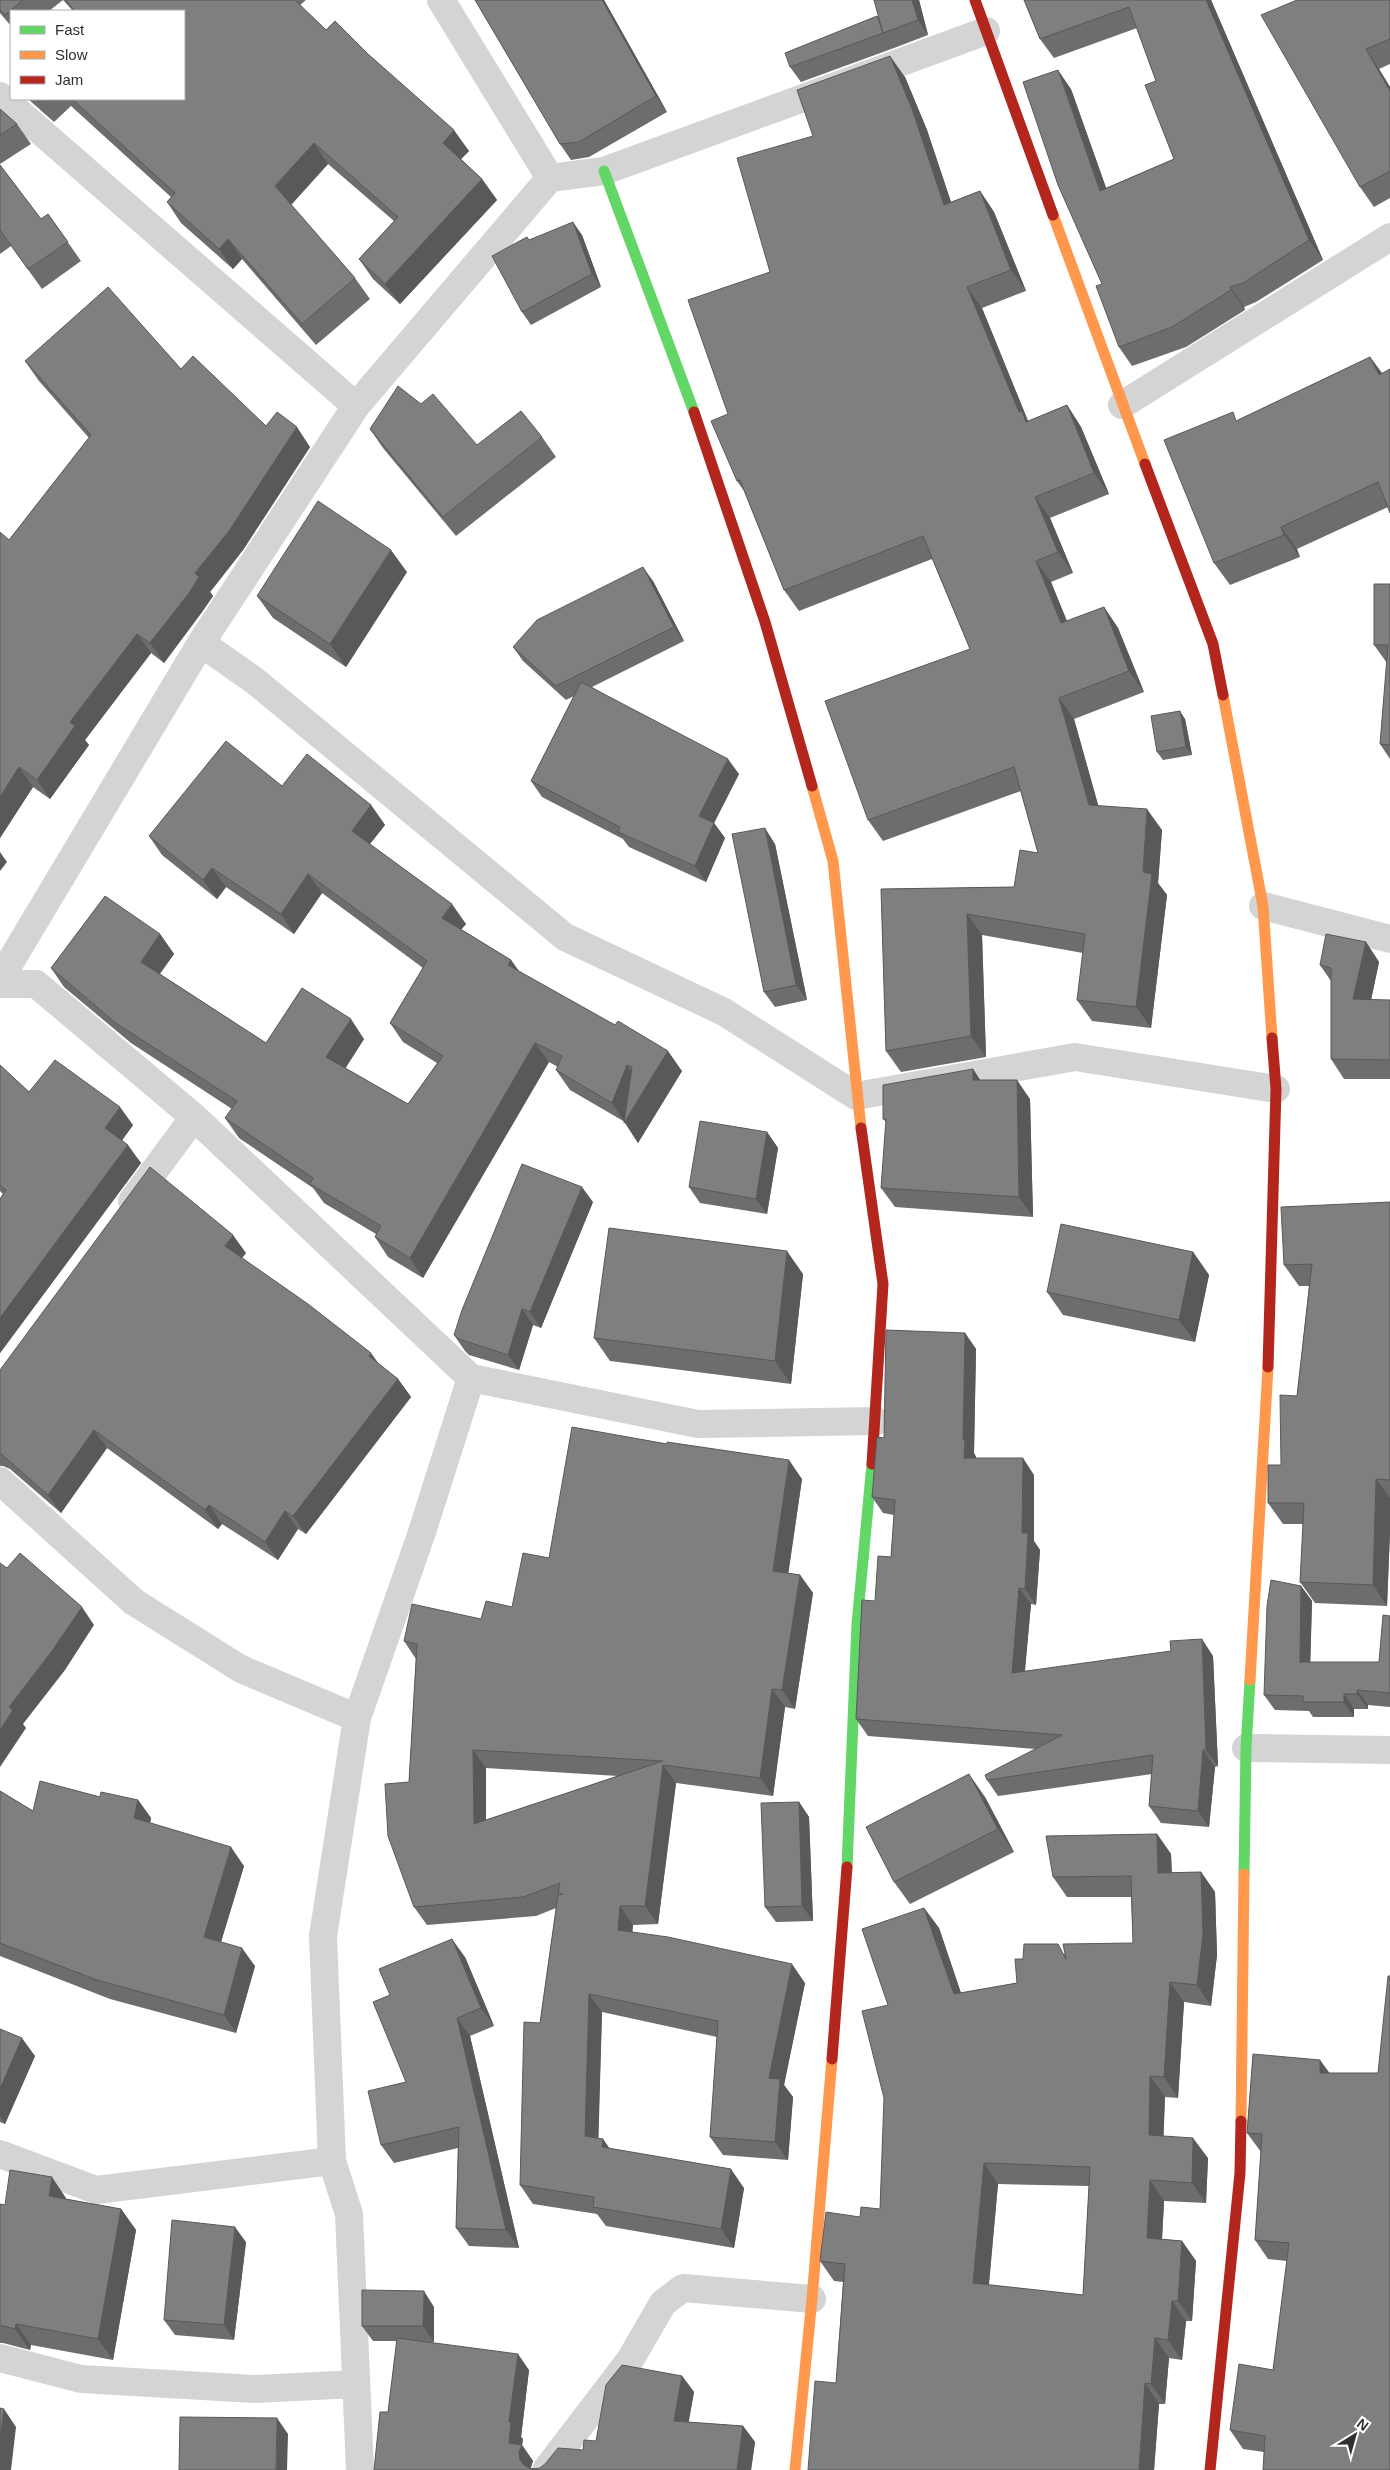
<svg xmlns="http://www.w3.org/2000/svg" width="1390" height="2470" font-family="Helvetica,sans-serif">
<rect width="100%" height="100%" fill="#fff"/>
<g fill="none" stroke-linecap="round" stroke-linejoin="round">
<path stroke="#d4d4d4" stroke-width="28" d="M441 0 550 178
M0 96 356 406
M1122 405 1390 237
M201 643 255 681 565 937 724 1012 856 1096 1075 1057 1276 1089
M1263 906 1390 939
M0 979 201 643 356 406 550 178 604 171 986 31
M0 984H36L194 1117 471 1378 698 1424 876 1421
M132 1201 194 1117
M0 1481 134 1602 241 1669 357 1718
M1246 1748 1390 1750
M0 2154 96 2190 332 2161
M0 2358 81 2379 255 2389 356 2384
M360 2470 349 2214 332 2161 323 1936 357 1718 421 1535 471 1378
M546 2470 630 2360 663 2303 683 2288 812 2299"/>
<path stroke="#63d668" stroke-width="11" d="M604 171 694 412
M847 1867 857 1624 872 1464
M1244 1874 1246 1748 1250 1680"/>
<path stroke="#ff974d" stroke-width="11" d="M1053 215 1145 464
M1223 695 1263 906 1272 1038
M812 786 833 861 861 1128
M1250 1680 1268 1367
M1241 2121 1244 1874
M795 2470 812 2299 832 2059"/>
<path stroke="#b3261e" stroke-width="11" d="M975 0 1053 215
M694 412 765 622 812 786
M1145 464 1213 644 1223 695
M861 1128 883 1284 872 1464
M1268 1367 1276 1089 1272 1038
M832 2059 847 1867
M1210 2470 1240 2173 1241 2121"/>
</g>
<path fill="#6d6d6d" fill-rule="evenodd" d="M0 0H63L49 11H11V26L0 13Z
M63 0H306L300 5 326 30 368 54 469 151 461 159 482 179 497 200 400 304 373 279 359 259 394 221 328 164 291 205 355 278 370 299 316 345 242 259 233 269 181 223 167 202 171 197 71 106 54 122 28 99H184V11H73Z
M475 0H604L667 112 589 157 571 160 560 144Z
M874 0H919L928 35 894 48 893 47 894 48 801 82 790 67 880 21Z
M1024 0H1211L1323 260 1256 302 1244 307 1245 310 1186 347 1132 366 1119 347 1102 284 1071 89 1106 188 1174 159 1156 81 1137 28 1054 58 1040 39Z
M1297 0H1390V64L1379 69 1390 87V198L1374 207 1360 187Z
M905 77 927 130 951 202 980 191 994 212 1026 291 982 308 1028 421 1067 405 1081 427 1109 494 1050 518 1073 573 1051 582 1067 621 1104 607 1118 628 1144 692 1074 719 1098 805 1162 830 1158 883 1167 895 1151 1028 1092 1021 1077 1000 1083 953 982 935 986 1057 901 1072 886 1051 881 889 1014 887 1038 853 1021 791 883 841 868 820 970 649 932 559 799 611 784 590 744 491 737 481 728 414 770 272 813 136Z
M0 109 17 124 31 144 0 164Z
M0 165 41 219 48 214 81 261 42 289 11 246 0 254Z
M582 235 601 287 531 325 522 312 529 240Z
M1370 357 1382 373 1388 507 1297 549 1300 557 1230 585 1214 563 1238 420Z
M25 361 181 369 266 426 310 447 243 550 210 592 213 596 202 612 164 663 151 653 85 740 89 745 50 799 33 787 0 838V532L9 540 89 438 39 381Z
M421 404 477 445 542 437 556 457 456 536 383 448 370 429Z
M407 572 346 667 273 618 257 596Z
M653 581 684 641 592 687 739 774 714 823 725 838 706 882 629 847 623 839 542 797 531 781 574 696 566 700 523 661 513 647Z
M1390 584V759L1380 744 1387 663 1374 645Z
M1185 719 1192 755 1163 760 1157 752Z
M282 786 371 805 385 825 370 844 466 924 461 929 511 960 519 971 682 1071 638 1143 625 1122 570 1090 556 1070 558 1067 549 1062 423 1278 388 1257 375 1237 376 1234 324 1203 313 1188 239 1138 225 1118 232 1109 131 1043 64 987 51 968 160 934 174 954 160 974 266 1043 364 1039 345 1068 408 1104 437 1063 403 1042 390 1023 423 968 322 893 294 934 226 887 217 899 162 855 149 836Z
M775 844 807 1000 775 1007 764 992Z
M1366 942 1379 962 1371 1000H1390V1079H1344L1331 1059V981L1320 965Z
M0 1065 29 1092 133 1125 122 1140 141 1163 0 1353V1199L3 1194 0 1191Z
M973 1069 980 1080 1030 1099 1033 1217 895 1207 881 1188 886 1122 883 1119Z
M767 1132 778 1148 767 1214 700 1203 689 1187Z
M593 1202 541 1328 533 1325 519 1370 469 1355 465 1351 454 1335Z
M1390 1202V1532L1387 1606 1315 1603 1300 1582 1303 1524H1283L1268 1503 1281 1465 1297 1396 1309 1286H1299L1284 1265Z
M1193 1252 1209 1275 1195 1342 1063 1315 1047 1292Z
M246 1253 242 1258 398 1379 411 1397 306 1534 298 1529 278 1560 222 1524 218 1529 107 1448 61 1513 10 1469 3 1466H0V1370Z
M803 1274 791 1384 610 1361 594 1338Z
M965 1333 976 1349 974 1453 976 1457V1458L1034 1475V1541L1040 1550 1036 1605 1031 1604 1025 1671 1213 1656 1218 1766 1215 1767 1209 1827 1161 1823 1149 1806 1152 1774 998 1796 987 1780 1036 1749 868 1736 856 1719 875 1601 891 1557 894 1515 883 1513 872 1497 884 1438Z
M802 1479 788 1573 800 1575 813 1593 795 1709 785 1707 773 1796 676 1783 658 1924 633 1925 632 1932 805 1983 784 2085 793 2097 788 2160 723 2155 710 2137 717 2037 602 2012 598 2138 603 2139 609 2148 744 2188 734 2248 606 2226 597 2214 533 2204 520 2185 540 2023 556 1908 536 1916 427 1925 414 1907 409 1782 416 1659 404 1641 481 1619 512 1607 549 1558ZM486 1768 618 1776 486 1820Z
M1301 1586 1312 1601 1310 1662H1379L1390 1616V1707L1368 1705V1709H1354V1717H1313L1309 1711 1275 1710 1264 1695Z
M0 1791 33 1811 100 1797 138 1800 151 1818 150 1823 244 1866 221 1942 255 1966 236 2033 110 1999 0 1956Z
M985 1797 1014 1852 910 1904 894 1882Z
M799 1802 809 1817 813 1921 776 1922 765 1907Z
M1157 1834 1171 1854 1172 1873 1201 1872 1215 1892 1217 1955 1211 2006 1184 2002 1178 2098 1165 2097 1163 2136 1208 2158 1206 2203 1164 2201 1162 2239 1182 2241 1196 2261 1192 2321H1186L1182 2360 1169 2358 1165 2404H1159L1154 2470H808L836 2383 843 2282 834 2281 820 2261 860 2217 880 2209 888 2005 924 1908 939 1928 961 1993 1017 1983 1023 1959 1065 1954 1133 1943 1131 1897H1067L1053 1877ZM998 2184 1089 2186 1083 2295 989 2285Z
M465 1957 494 2026 470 2036 519 2248 469 2246 456 2228 458 2148 394 2163 381 2145 406 2082 390 1995Z
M0 2029 35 2056 5 2124 0 2122Z
M1253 2054 1390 2470 1243 2449 1230 2430 1273 2370 1287 2261 1268 2259 1255 2240 1261 2152 1247 2133Z
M66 2198V2199L121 2209 136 2230 113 2360 31 2345 30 2350 3 2343H0V2204L5 2205Z
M246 2242 234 2340 175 2335 164 2320Z
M434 2307V2342H430L529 2370 521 2437 523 2439 522 2445 533 2461 531 2468H540L583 2450 596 2441 682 2376 694 2392 688 2422 743 2426 755 2442 751 2470H374L388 2412 397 2341H373L362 2326Z"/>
<path fill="#595959" d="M602 0H604L667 112 656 96Z
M912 0H919L928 35 918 20Z
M1206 0H1211L1323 260 1309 240Z
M877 16 887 31 883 33 894 48 883 33Z
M1366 49 1379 69 1390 87V91Z
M890 56 905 77 927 130 959 226 944 205Z
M1058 70 1071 89 1114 210 1100 191Z
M454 130 469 151 457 163 443 143Z
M314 143 328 164 290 206 275 186Z
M482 179 497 200 400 304 385 284Z
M980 191 994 212 1026 291 1011 270Z
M573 222 582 235 601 287 592 274Z
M228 239 242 259 233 269 219 249Z
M967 287 982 308 1028 421 1041 443 1019 412Z
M1230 287 1244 307 1245 310 1231 290Z
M1370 357 1386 379 1379 375Z
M1067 405 1081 427 1109 494 1094 473Z
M297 427 310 447 243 550 210 592 213 596 202 612 164 663 150 643 195 573Z
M1035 497 1050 518 1073 573 1058 552Z
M1281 527 1297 549 1300 557 1284 535Z
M391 550 407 572 346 667 330 644Z
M1036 561 1051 582 1076 644 1061 623Z
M643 567 653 581 684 641 674 627Z
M1104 607 1118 628 1144 692 1129 671Z
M137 634 151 653 85 740 89 745 50 799 37 780 70 722Z
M1059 698 1074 719 1104 826 1089 805Z
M1180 711 1185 719 1192 755 1186 747Z
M728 759 739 774 714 823 725 838 706 882 695 866 699 816Z
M19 767 33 787 0 838V797Z
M371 805 385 825 365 850 352 831Z
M1147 809 1162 830 1158 883 1167 895 1151 1028 1136 1007Z
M765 828 775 844 807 1000 796 985Z
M0 852 7 862 0 871Z
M212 868 226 887 217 899 203 880Z
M308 874 322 893 294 934 281 914Z
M452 904 466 924 455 937 442 918Z
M967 914 982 935 986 1057 971 1036Z
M160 934 174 954 154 981 141 962Z
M1366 942 1379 962 1367 1019 1353 999Z
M511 960 524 979 508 965Z
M351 1019 364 1039 340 1077 326 1057Z
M535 1043 549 1062 423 1278 410 1258Z
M668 1051 682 1071 638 1143 612 1103 627 1065 641 1085Z
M973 1069 986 1089 973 1080Z
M1017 1080 1030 1099 1033 1217 1019 1197Z
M120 1107 133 1125 118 1146 105 1128Z
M767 1132 778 1148 767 1214 756 1199Z
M128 1145 141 1163 0 1353V1318Z
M582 1187 593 1202 541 1328 530 1312Z
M233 1235 246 1253 237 1264 225 1246Z
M787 1251 803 1274 791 1384 775 1361Z
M1193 1252 1209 1275 1195 1342 1179 1320Z
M522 1309 533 1325 519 1370 508 1355Z
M965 1333 976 1349 974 1453 976 1457V1474L964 1458 963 1440Z
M371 1353 384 1371 369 1356Z
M398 1379 411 1397 306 1534 293 1516Z
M94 1430 107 1448 61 1513 48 1495Z
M1023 1458 1034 1475V1541L1040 1550 1036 1605 1025 1589 1022 1533Z
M789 1460 802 1479 786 1590 773 1571Z
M1376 1479 1390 1498V1532L1387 1606 1373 1585Z
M209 1505 222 1524 218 1529 205 1510Z
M285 1511 298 1529 278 1560 265 1542Z
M800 1575 813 1593 795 1709 782 1690Z
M1301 1586 1312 1601 1310 1677 1300 1662Z
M1019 1588 1031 1604 1023 1689 1012 1673Z
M82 1607 94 1625 65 1670 23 1724 26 1728 0 1767V1730L9 1707Z
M1202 1639 1213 1656 1218 1766 1206 1750Z
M772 1689 785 1707 773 1796 760 1778Z
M1357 1690 1368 1705V1709L1357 1694Z
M1344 1694 1354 1709V1717L1344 1702Z
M473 1750 486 1768V1842L474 1824Z
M1203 1750 1215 1767 1209 1827 1198 1811Z
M663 1765 676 1783 658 1924 645 1906Z
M969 1774 985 1797 1014 1852 998 1829Z
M138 1800 151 1818 147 1836 134 1818Z
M799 1802 809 1817 813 1921 802 1906Z
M1157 1834 1171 1854 1172 1893 1158 1873Z
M231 1847 244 1866 217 1955 204 1937Z
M1201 1872 1215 1892 1217 1955 1211 2006 1197 1985Z
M620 1906 633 1925 631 1948 618 1930Z
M924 1908 939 1928 968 2014 954 1994Z
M452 1939 465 1957 494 2026 481 2008Z
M242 1948 255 1966 236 2033 224 2015Z
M792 1964 805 1983 784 2085 793 2097 788 2160 775 2142 769 2078Z
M1170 1982 1184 2002 1178 2098 1164 2077Z
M589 1994 602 2012 598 2155 585 2136Z
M457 2018 470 2036 519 2248 506 2230Z
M22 2038 35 2056 5 2124 0 2116V2089Z
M1320 2060 1334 2079 1320 2073Z
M1150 2076 1165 2097 1163 2155 1149 2135Z
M1193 2138 1208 2158 1206 2203 1192 2183Z
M603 2139 616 2158 602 2147Z
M984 2163 998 2184 987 2303 973 2283Z
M731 2169 744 2188 734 2248 721 2229Z
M52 2177 66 2198 64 2217 49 2196Z
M1150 2180 1164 2201 1161 2258 1147 2238Z
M121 2209 136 2230 113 2360 98 2339Z
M235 2227 246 2242 234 2340 224 2325Z
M1182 2241 1196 2261 1192 2321 1178 2301Z
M424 2291 434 2307V2342L423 2326Z
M1172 2301 1186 2321 1182 2360 1168 2340Z
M16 2324 31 2345 30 2350 15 2329Z
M1155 2338 1169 2358 1165 2404 1151 2384Z
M518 2354 529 2370 521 2437 523 2439 522 2445 533 2461 530 2468 527 2470 509 2443V2422Z
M682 2376 694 2392 686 2438 674 2421Z
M1145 2383 1159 2404 1154 2470H1139Z
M4 2409 16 2427 11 2470H0V2438Z
M277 2418 288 2434 287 2470H276Z
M743 2426 755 2442 751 2470H737Z"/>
<path fill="#7f7f7f" stroke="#595959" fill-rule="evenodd" d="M0 0H23L5 15 0 10Z
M66 0H295L326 30 335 21 368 54 454 130 443 143 482 179 385 284 359 259 398 217 314 143 275 186 355 278 302 324 228 239 219 249 167 202 175 193 72 99H184V11H75Z
M475 0H602L656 96 579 142 560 144Z
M874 0H912L918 20 883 33Z
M1024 0H1206L1309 240 1243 283 1230 287 1231 290 1172 327 1119 347 1096 286 1102 284 1058 185 1023 82 1058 70 1100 191 1174 159 1145 85 1156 81 1129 7 1040 39Z
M1297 0H1390V39L1366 49 1390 91V171L1360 187 1261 15Z
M877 16 883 33 790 67 785 53Z
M890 56 912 109 944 205 980 191 1011 270 967 287 1019 412 1022 411 1026 422 1067 405 1094 473 1035 497 1058 552 1036 561 1061 623 1104 607 1129 671 1059 698 1089 805 1147 809 1143 872 1152 874 1136 1007 1077 1000 1085 934 967 914 971 1036 886 1051 881 889 1014 887 1020 850 1038 853 1014 767 868 820 825 701 970 649 923 536 784 590 740 480 737 481 711 421 728 414 688 300 770 272 737 158 813 136 797 90Z
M36 99H43L40 102Z
M0 109 17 124 0 135Z
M0 165 41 219 48 214 68 242 28 269 0 230Z
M573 222 592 274 522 312 492 256 527 237 529 240Z
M108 287 181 369 193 356 266 426 277 412 297 427 229 531 195 573 199 577 189 593 150 643 137 634 70 722 75 726 37 780 19 767 0 797V532L9 540 91 435 25 361Z
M1370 357 1379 375 1390 369V513L1378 482 1281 527 1284 535 1214 563 1164 440 1233 412 1236 421Z
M398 386 421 404 433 394 477 445 521 411 542 437 443 517 370 429Z
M318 501 391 550 330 644 257 596Z
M643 567 674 627 556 686 513 647 537 620Z
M1374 584H1390V745L1380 744 1388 645H1374Z
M581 682 728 759 699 816 714 823 695 866 618 832 620 827 531 781Z
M1180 711 1186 747 1157 752 1151 716Z
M226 741 282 786 307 754 371 805 352 831 452 904 442 918 511 960 508 965 615 1025 618 1021 668 1051 624 1123 632 1067 627 1065 612 1103 556 1070 562 1056 535 1043 410 1258 375 1237 381 1226 310 1184 313 1178 225 1118 237 1101 117 1024 51 968 105 896 160 934 141 962 266 1043 302 988 351 1019 326 1057 408 1104 443 1056 390 1023 427 961 308 874 281 914 212 868 203 880 149 836Z
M765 828 796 985 764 992 732 834Z
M1326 934 1366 942 1353 999 1390 1000V1060L1331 1059V968L1320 965Z
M55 1060 120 1107 105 1128 128 1145 0 1318V1199L6 1190 0 1185V1065L29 1092Z
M973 1069V1080H1017L1019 1197 881 1188 886 1119H883V1085Z
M700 1121 767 1132 756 1199 689 1187Z
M522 1164 582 1187 530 1312 522 1309 508 1355 459 1339 454 1335 462 1310Z
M150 1167 233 1235 225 1246 308 1304 371 1353 369 1356 398 1379 293 1516 285 1511 265 1542 209 1505 205 1510 94 1430 48 1495 0 1453V1370Z
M1390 1202V1480L1376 1479 1373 1585 1300 1582 1304 1503H1268V1465H1281L1280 1395 1297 1396 1312 1264 1284 1265 1281 1207Z
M1061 1224 1193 1252 1179 1320 1047 1292Z
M609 1228 787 1251 775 1361 594 1338Z
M886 1330 965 1333 963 1440H965L964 1458H1023L1022 1533H1028L1025 1589 1019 1588 1012 1673 1171 1651 1170 1641 1202 1639 1206 1750H1203L1198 1811 1149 1806 1153 1755 987 1780 985 1775 1062 1735 856 1719 862 1600 875 1601 878 1556 891 1557 895 1500 872 1497 877 1437 884 1438Z
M572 1427 667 1444V1442L789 1460 773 1571 800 1575 782 1690 772 1689 760 1778 663 1765 645 1906H620L618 1930 668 1937 792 1964 769 2078 780 2079 775 2142 710 2137 718 2021 589 1994 585 2136 603 2139 602 2147 731 2169 721 2229 593 2207 594 2197 520 2185 524 2022 540 2023 558 1895 563 1894H558L560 1883 523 1897 414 1907 388 1836 385 1784 409 1782 417 1644 404 1641 412 1604 481 1619 486 1601 512 1607 523 1553 549 1558ZM473 1750 663 1761 474 1824Z
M20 1553 82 1607 52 1651 9 1707 13 1710 0 1730V1563L7 1568Z
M1271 1580 1301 1586 1300 1662H1379L1383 1615 1390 1616V1693L1357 1690V1694H1344V1702H1303V1696L1264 1695 1267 1606Z
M969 1774 998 1829 894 1882 866 1827Z
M40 1781 100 1797 101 1792 138 1800 134 1818 231 1847 204 1937 242 1948 224 2015 97 1980 0 1943V1791L33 1811Z
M799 1802 802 1906 765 1907 761 1803Z
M1157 1834 1158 1873 1201 1872 1203 1934 1197 1985 1170 1982 1164 2077 1150 2076 1149 2135 1193 2138 1192 2183 1150 2180 1147 2238 1182 2241 1178 2301H1172L1168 2340 1155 2338 1151 2384 1145 2383 1139 2470H808L815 2381 836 2383 845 2264 820 2261 826 2212 860 2217 861 2207 880 2209 884 2098 862 2011 888 2005 862 1929 924 1908 954 1994 1017 1983 1015 1959H1023L1024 1944H1058L1066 1959 1063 1944 1133 1943 1131 1876 1053 1877 1046 1836ZM984 2163 1090 2167 1083 2295 973 2283Z
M452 1939 481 2008 457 2018 506 2230 456 2228 459 2127 381 2145 368 2091 406 2082 373 2002 390 1995 379 1969Z
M1388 1976H1390V2470H1263L1265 2436 1230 2430 1239 2364 1273 2370 1289 2243 1255 2240 1262 2134 1247 2133 1253 2054 1320 2060V2073H1378Z
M0 2029 22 2038 0 2089Z
M10 2170 52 2177 49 2196 121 2209 98 2339 16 2324 15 2329 0 2325V2204L5 2205Z
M172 2220 235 2227 224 2325 164 2320Z
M362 2290 424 2291 423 2326H362Z
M397 2338 518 2354 509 2422H511L509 2443 522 2445 519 2452 520 2460 525 2466 532 2469 540 2468 546 2463 558 2448 583 2450 584 2440 596 2441 606 2385 622 2365 682 2376 674 2421 743 2426 737 2470H374L380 2412H388Z
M0 2408 4 2409 0 2438Z
M180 2417 277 2418 276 2470H179Z"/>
<rect x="10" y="10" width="175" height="90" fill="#ffffff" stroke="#acacac"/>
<rect x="20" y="26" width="25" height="8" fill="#63d668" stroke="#acacac"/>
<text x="55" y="35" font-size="15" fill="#303030">Fast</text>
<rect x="20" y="51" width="25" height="8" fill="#ff974d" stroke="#acacac"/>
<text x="55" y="60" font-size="15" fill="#303030">Slow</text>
<rect x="20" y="76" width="25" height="8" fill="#b3261e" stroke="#acacac"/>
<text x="55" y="85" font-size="15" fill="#303030">Jam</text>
<g transform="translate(1355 2435) rotate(37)" stroke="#ffffff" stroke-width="4" paint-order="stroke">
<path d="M0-4L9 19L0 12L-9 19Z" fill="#303030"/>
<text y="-8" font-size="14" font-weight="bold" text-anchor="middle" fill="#303030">N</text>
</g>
</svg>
